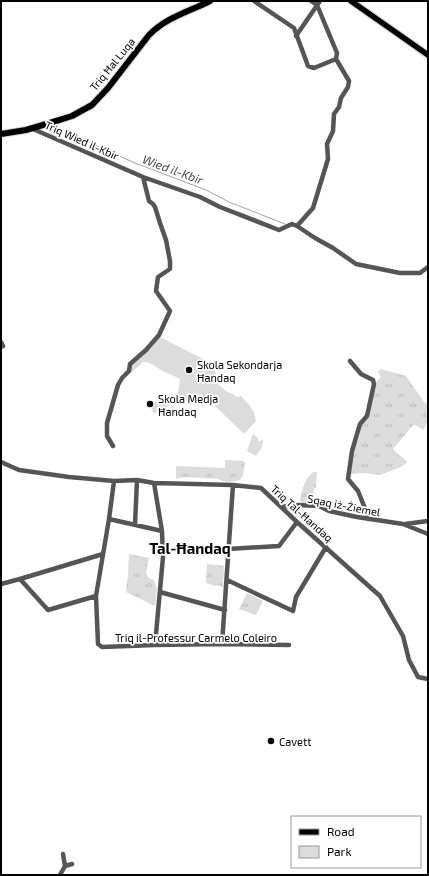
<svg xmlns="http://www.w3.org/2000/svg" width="429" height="876" font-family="'Exo 2',sans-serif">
<defs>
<pattern id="grass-tufts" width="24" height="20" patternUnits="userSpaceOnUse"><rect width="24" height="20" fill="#dcdcdc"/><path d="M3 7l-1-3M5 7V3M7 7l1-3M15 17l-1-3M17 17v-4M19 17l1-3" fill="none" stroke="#bbb"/></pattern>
</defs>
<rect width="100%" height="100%" fill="#fff"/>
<path fill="url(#grass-tufts)" d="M381 369 406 376 424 402 428 405C428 416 429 422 423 430L414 424 393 449 400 456 408 462 401 467 380 475 364 473 350 474 354 447 359 438 362 425 368 417 376 382 381 377 378 372Z
M225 460 243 461 245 463 243 475 240 480C233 482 225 483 218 479L184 477 176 479V466L225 468Z
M314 472H317L316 488H314L313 503H302L300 500C302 491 305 476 314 472Z
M129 554 149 558 146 574 149 578 154 580 157 588 155 606 126 592 128 574Z
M207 564 224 566 223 587 217 585 216 586 206 583Z
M247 593 263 601 256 615 239 609Z"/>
<path fill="#dcdcdc" d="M160 337 203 359 214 367 218 384 227 392 231 393 237 397 241 396 251 407V408L254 412 256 421 244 434 212 403 205 399 192 397 186 400 182 404H180L177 399 180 379C175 376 169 374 163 371 156 367 151 362 143 362L131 373V364L139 357Z
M165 397 169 406 154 413 149 405Z
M253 434 258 438V441L263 440 262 447 256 456 247 451Z"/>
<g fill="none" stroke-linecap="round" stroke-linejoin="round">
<path stroke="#a3a3a3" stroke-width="1" d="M55 127 135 163 206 190 229 202 285 224"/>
<g stroke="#dbdbdb" stroke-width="8">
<path id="major" d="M351 1 428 55"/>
</g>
<g stroke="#dbdbdb" stroke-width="8">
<path id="highway" d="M1 134 26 130 53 122 72 116 92 105 108 88 149 35C167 17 188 12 210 1"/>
</g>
<path stroke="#555" stroke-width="4.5" d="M254 1 294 28 308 66 314 68 336 59
M296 36 320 1
M33 129 143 177 200 197 220 207 279 230 292 224 297 226 315 238 333 248 356 264 400 273H420L428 267
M297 226 313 208 328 159 327 144 333 131 334 114 339 107 341 98 348 87 349 81 336 59 337 53 317 5 311 1
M1 342 3 346 1 347
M350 361 361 374 373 380 374 384 367 416 360 424 352 451 348 479 358 491 366 511 368 519
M113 446 107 436V423L118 385 122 378 129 371 130 364 146 350 159 335 170 311 156 291 158 277 170 269V261L166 240 160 223 155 207 153 204 149 201 143 177
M1 462 19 470 69 477 114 481 137 480 154 483 233 485 261 488 297 522 380 596 403 636 409 660 418 677 428 679
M114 481 109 519 96 596 98 644 102 647 155 645 222 644 289 645
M154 483 162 531 163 557 155 645
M281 507 297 505 319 506 329 511 357 517 403 524 428 534
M109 519 162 531
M405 524 428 521
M135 525 137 480
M228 549 279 546 297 522
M20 579 48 610 96 596
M227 580 293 611 296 597 326 547
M1 584 20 579 103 554
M160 592 225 610
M222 644 233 485
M63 854 65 866
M60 875 65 866 72 864"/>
<use href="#major" stroke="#000" stroke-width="5.5"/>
<use href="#highway" stroke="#000" stroke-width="6"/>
</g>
<g fill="#000" stroke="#fff" stroke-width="1.5">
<circle cx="189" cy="370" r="4"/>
<circle cx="150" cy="404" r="4"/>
<circle cx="271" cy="741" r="4"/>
</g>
<g text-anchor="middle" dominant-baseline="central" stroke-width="3.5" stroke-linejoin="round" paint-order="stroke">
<g font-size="11" fill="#000" stroke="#fff">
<text transform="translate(112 64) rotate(-51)">Triq Ħal Luqa</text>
<text transform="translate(82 140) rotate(24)">Triq Wied il-Kbir</text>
<text transform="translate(344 505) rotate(11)">Sqaq iż-Żiemel</text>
<text transform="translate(302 513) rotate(42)">Triq Tal-Ħandaq</text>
<text x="196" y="637">Triq il-Professur Carmelo Coleiro</text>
</g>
<g font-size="11" fill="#000" stroke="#fff" text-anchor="start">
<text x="197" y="364">Skola Sekondarja<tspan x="197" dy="13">Ħandaq</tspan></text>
<text x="158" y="398">Skola Medja<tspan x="158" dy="13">Ħandaq</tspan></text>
<text x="279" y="741">Cavett</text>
</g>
<g font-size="12" font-style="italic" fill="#444" stroke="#fff">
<text transform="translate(173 169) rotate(20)">Wied il-Kbir</text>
</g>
<g font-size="15" font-weight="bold" fill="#000" stroke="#fff">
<text x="190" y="548">Tal-Ħandaq</text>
</g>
</g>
<rect width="429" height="876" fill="none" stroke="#000000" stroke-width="4"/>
<rect x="291" y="816" width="130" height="52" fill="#ffffff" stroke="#999999"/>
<rect x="299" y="829" width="20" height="6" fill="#000000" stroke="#999999"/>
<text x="327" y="836" font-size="12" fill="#000000">Road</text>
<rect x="299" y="846" width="20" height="12" fill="#dcdcdc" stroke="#999999"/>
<text x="327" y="856" font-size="12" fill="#000000">Park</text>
</svg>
